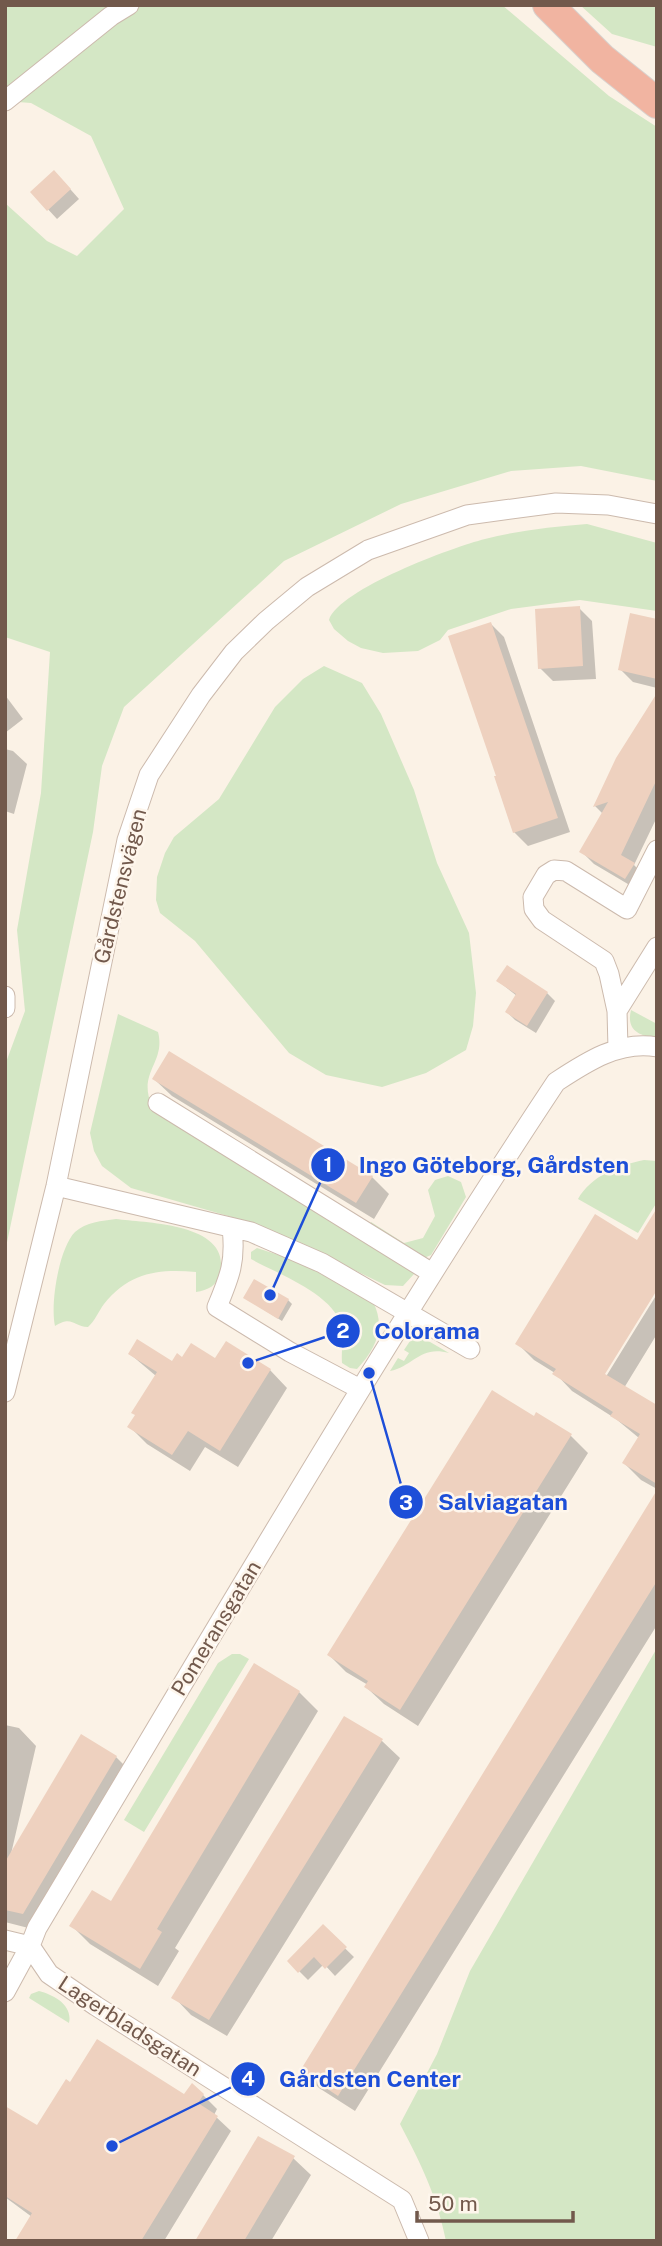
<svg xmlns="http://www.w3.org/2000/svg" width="662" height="2246" font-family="'Public Sans',sans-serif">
<rect width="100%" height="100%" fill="#fbf2e6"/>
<path fill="#d4e7c5" d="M5 5H502L609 96 657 127V481L581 466 511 471 401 504 284 561 124 707 102 766 93 832 5 1252V1065L25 1011 17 930 41 793 50 652 5 637V203L47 241 77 256 124 209 91 136 31 103 5 101Z
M580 5H657V47L612 34Z
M587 524 657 543V611L580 600 511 609 448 630 440 640 418 651 383 653 361 648 348 641 334 629 329 620C339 589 453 547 485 539 519 530 553 527 587 524Z
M324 666 362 683 381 714 414 790 437 863 469 933 476 993 473 1026 466 1050 426 1073 382 1087 326 1075 289 1053 195 941 160 913 156 900 157 877 165 853 174 837 219 799 275 707 303 679Z
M631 1010 657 1024V1038C639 1036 626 1030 631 1010Z
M118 1014 158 1032C166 1063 137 1072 152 1106L413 1270 414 1274 403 1286 385 1285 307 1247 235 1218 131 1188 102 1166 94 1151 90 1133Z
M644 1160 657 1161V1202L638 1233 578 1199C591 1176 619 1165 644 1160Z
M448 1176 461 1182 466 1197 431 1255 424 1258 368 1227 371 1222 404 1243 423 1238 435 1216 428 1190 435 1180Z
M116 1219C146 1223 232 1223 220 1273 217 1286 208 1290 196 1292V1272C158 1269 130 1272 104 1304 98 1312 95 1321 88 1327 73 1327 73 1315 55 1326 50 1304 59 1248 75 1232 86 1222 102 1221 116 1219Z
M257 1248 297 1261 373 1302C386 1327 376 1349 357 1369L350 1368 342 1363C341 1351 344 1337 341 1325 333 1294 278 1274 251 1259V1252Z
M418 1335 449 1353C420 1345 414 1366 390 1371L398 1358 404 1361 409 1353 404 1350 412 1338Z
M657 1648V2241H446C437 2196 421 2164 400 2124L437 2054 470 1971Z
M232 1654H240L249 1659 144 1832 124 1820 218 1663Z
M39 1991C54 1995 73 2005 69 2023L29 1998 31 1994Z"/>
<path fill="#0003" d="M63 181 79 199 57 219 32 192Z
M579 608 592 621 596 679 553 681 540 668Z
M657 621V688L633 682 620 669Z
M491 624 504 637 570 832 528 846 514 832Z
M5 695 23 719 5 733Z
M657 698V817L634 865 646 877 638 890 594 864 581 851 603 814 595 806 617 759Z
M5 749 13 751 27 764 14 814 5 811Z
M498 981 547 993 555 1001 536 1033 515 1020 507 1012 517 996Z
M154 1079 372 1177 389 1194 374 1219 172 1096Z
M657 1294V1334L624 1388 657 1408V1489L641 1480 624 1463 639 1438 616 1419 572 1391 555 1373 534 1360 517 1343 602 1383Z
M245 1298 288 1300 292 1304 282 1321Z
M227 1343 270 1370 287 1388 238 1467 205 1447 190 1471 147 1444 130 1427 156 1376 130 1354 173 1363 183 1359 216 1361Z
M537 1414 571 1436 588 1453 418 1726 384 1704 366 1687 368 1685 346 1672 329 1655Z
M657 1493V1625L355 2111 319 2088 302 2071Z
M255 1666 299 1692 318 1711 175 1948 179 1951 158 1986 90 1944 72 1926 111 1904Z
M345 1718 382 1741 400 1758 227 2036 191 2015 174 1997Z
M5 1725 19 1728 36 1746 11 1854 82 1737 116 1757 133 1774 40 1931 5 1922Z
M323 1927 354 1957 335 1976 324 1964 308 1980 289 1961Z
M71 2084 184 2097 203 2095 217 2109 214 2115 231 2131 164 2241H18L32 2217 5 2197V2108L38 2128Z
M293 2158 311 2175 271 2241H197Z"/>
<path fill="#eed1bf" d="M54 170 71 189 47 211 30 192Z
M580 606 583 666 538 669 535 609Z
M630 613 657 619V679L618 670Z
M491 622 558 818 513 833 494 776H496L448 636Z
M657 693V779L621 855 635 863 625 879 579 852 608 802 593 807 616 758Z
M507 965 548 992 527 1026 505 1012 516 994 496 981Z
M169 1051 373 1176 356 1203 152 1079Z
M657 1208V1290L605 1374 657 1405V1484L622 1463 640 1434 610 1416 613 1412 552 1374 556 1369 515 1344 595 1214 637 1240Z
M254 1279 289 1299 278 1319 243 1298Z
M137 1339 172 1361 177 1353 182 1357 191 1343 215 1358 226 1341 271 1369 220 1451 188 1431 172 1455 127 1427 135 1415 131 1413 157 1372 128 1354Z
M492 1390 534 1416 536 1412 572 1434 400 1710 364 1687 368 1681 327 1655Z
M657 1490V1581L338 2096 300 2071Z
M254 1663 300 1691 157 1929 162 1932 140 1969 69 1926 92 1890 111 1901Z
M344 1716 383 1739 209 2020 171 1998Z
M81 1734 117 1756 23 1914 5 1910V1862Z
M323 1924 347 1947 325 1969 314 1957 298 1973 287 1961Z
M97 2039 184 2094 192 2083 204 2094 198 2103 218 2116 141 2241H15L32 2213 5 2196V2106L37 2125 66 2079 70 2082Z
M258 2136 295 2156 244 2241H195Z"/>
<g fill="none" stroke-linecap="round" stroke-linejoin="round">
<g stroke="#ccbaad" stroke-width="21">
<path id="minor" d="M5 101 111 16 129 5
M5 996V1008
M617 1011 609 974 604 961 542 920 534 909 533 897 546 875 554 870 566 871 627 909 657 850
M618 1048 617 1011 657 947
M158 1103 432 1273
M56 1186 251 1232 322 1263 470 1349
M232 1228C236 1261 230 1276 217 1307L290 1352 360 1389
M5 1392 56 1186 127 840 149 775 201 695 234 652 266 621 307 587 368 550 467 515 556 503 608 505 657 514
M5 1940 30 1946 49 1974 96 2006 402 2200 419 2241
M5 1992 30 1946 37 1928C207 1645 373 1358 556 1082 585 1063 619 1040 657 1047"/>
</g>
<g stroke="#d8d1cd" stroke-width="32">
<path id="highway" d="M548 5 602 59 657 103"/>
</g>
<use href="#minor" stroke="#fff" stroke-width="19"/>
<use href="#highway" stroke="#f1b4a1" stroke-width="30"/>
</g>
<g text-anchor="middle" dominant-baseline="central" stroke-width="5" stroke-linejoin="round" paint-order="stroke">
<g font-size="21" fill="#72594c" stroke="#fef6ec">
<text transform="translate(120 886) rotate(-76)">Gårdstensvägen</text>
<text transform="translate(216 1628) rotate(-59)">Pomeransgatan</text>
<text transform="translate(130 2026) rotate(33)">Lagerbladsgatan</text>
</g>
</g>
<path fill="none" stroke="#1d4ed8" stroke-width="2.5" d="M270 1295L328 1165M248 1363L343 1331M369 1373L406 1502M112 2146L248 2079"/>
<g fill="#1d4ed8" stroke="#fef6ec" stroke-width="2.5">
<circle cx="270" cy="1295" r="7"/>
<circle cx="248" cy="1363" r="7"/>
<circle cx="369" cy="1373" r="7"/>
<circle cx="112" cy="2146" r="7"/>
<circle cx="328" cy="1165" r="18"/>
<circle cx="343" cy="1331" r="18"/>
<circle cx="406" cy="1502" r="18"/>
<circle cx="248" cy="2079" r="18"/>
</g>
<g font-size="21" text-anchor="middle" font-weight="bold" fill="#fff">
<text x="328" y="1172">1</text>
<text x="343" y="1338">2</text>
<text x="406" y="1510">3</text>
<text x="248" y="2086">4</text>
</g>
<g font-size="23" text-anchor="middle" font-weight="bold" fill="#1d4ed8" stroke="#fef6ec" stroke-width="5" stroke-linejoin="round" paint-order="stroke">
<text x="494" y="1173">Ingo Göteborg, Gårdsten</text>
<text x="427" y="1339">Colorama</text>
<text x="503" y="1510">Salviagatan</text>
<text x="370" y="2087">Gårdsten Center</text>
</g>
<rect width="662" height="2246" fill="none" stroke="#72594c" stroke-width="14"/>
<path d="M417 2211v10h156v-10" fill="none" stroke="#72594c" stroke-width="3.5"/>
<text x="428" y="2211" font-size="21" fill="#72594c" stroke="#fef6ec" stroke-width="5" paint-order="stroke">50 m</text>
</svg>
